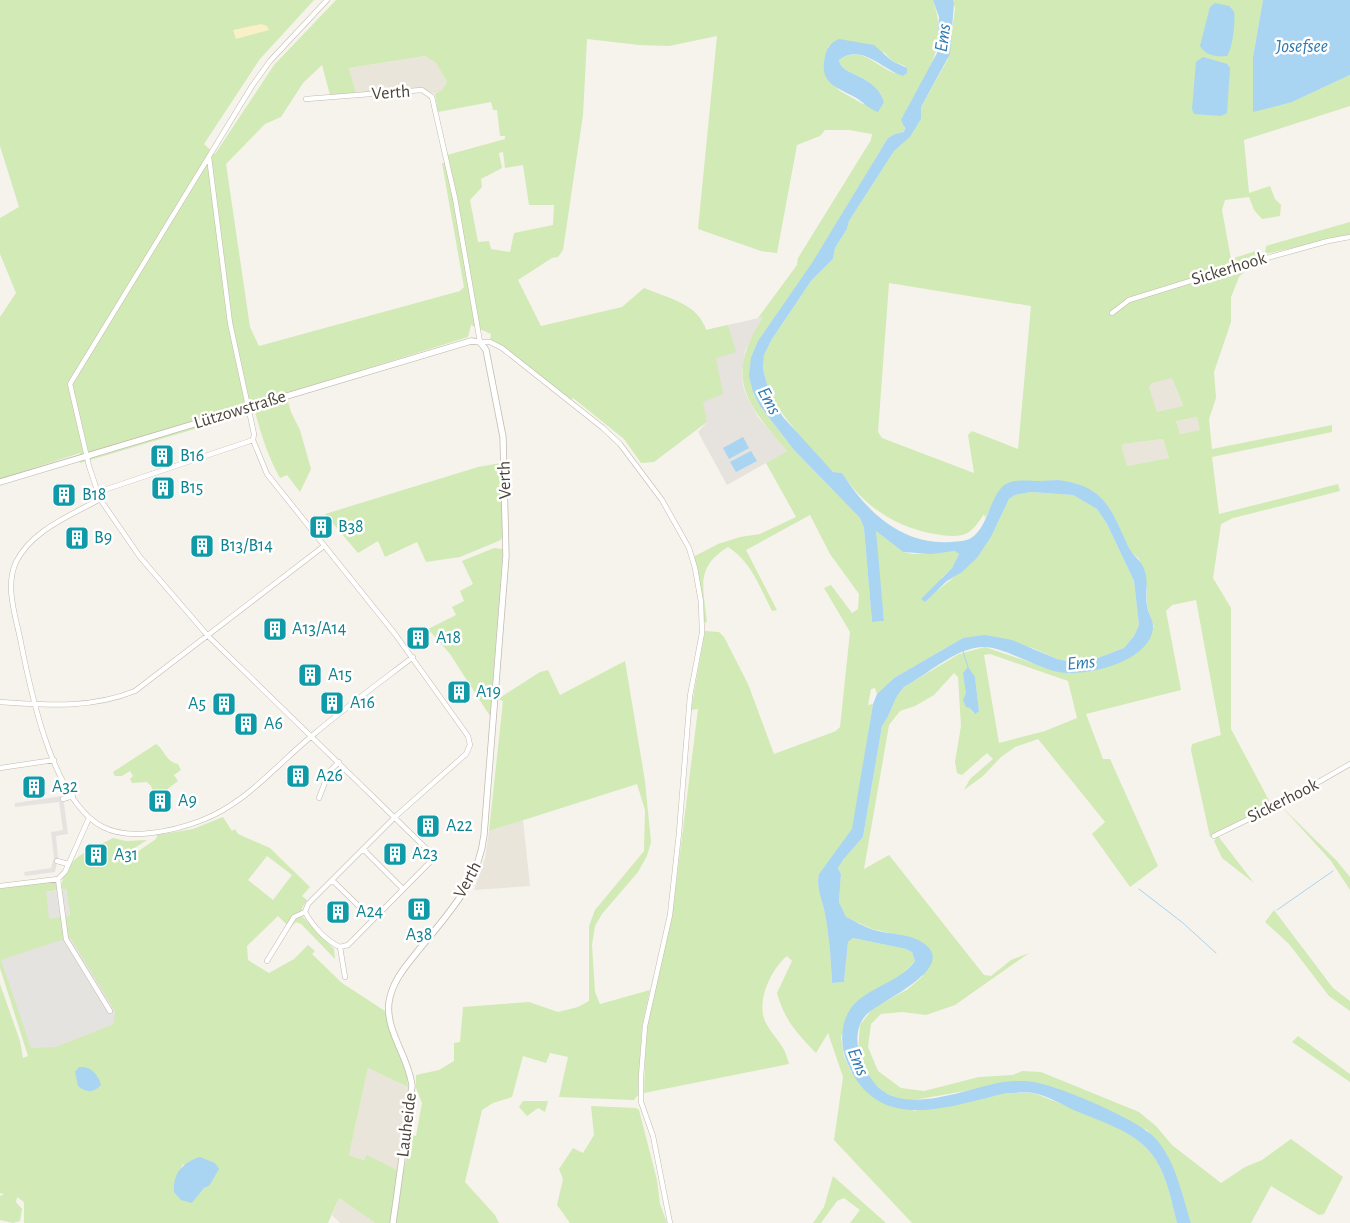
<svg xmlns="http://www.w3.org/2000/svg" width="1350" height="1223" font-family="'Alegreya Sans',sans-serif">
<rect width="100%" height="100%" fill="#f6f3ec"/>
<path fill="#eae5da" d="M425 56 436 63 447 82 442 90 435 94 420 88 356 93 349 68Z
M1172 378 1183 407 1157 413 1149 387 1152 382Z
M1197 417 1201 430 1180 434 1176 421Z
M1163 439 1169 458 1127 466 1122 448 1123 444Z
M523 820 530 886 474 890 485 858 489 831Z
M368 1068 408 1087 409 1098 397 1170 367 1156 365 1160 349 1155Z
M339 1198 375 1223H340L332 1215Z"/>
<path fill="#e6e2dd" d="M763 317 745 351 742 373 743 385 746 395 758 417 787 451 727 485 698 432 707 422 693 374 702 325 704 324 706 330Z"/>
<path fill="#d2eab5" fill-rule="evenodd" d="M0 0H314L260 59 204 144 215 154 274 65 336 0H933C950 50 925 72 905 114 902 121 906 126 904 132L895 134 888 138 813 263 758 341 751 357 753 392 760 406 794 450 860 518 864 528 872 622 884 621 875 533 876 531 903 552 913 554 956 551 959 554 952 568 942 577 937 591 977 558 991 537 1009 499 1015 495 1031 492 1073 495 1097 509 1107 524 1134 581 1139 625 1134 636 1124 648 1090 661 1072 662 1057 659 1033 648 963 638 894 678 877 694 875 688 871 689 868 705 873 704 853 829 819 874C816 886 821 897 824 909 829 933 831 958 832 983L844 982 848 942 853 938 906 949 912 952 915 961 899 977 862 998 852 1007 841 1037 844 1056 851 1072 914 1111 1007 1093H1034C1069 1108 1125 1123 1150 1152 1166 1171 1171 1199 1177 1223H912L834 1140 843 1077 828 1033 816 1053C796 1032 785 1021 777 993L792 961 787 956C771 969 754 1004 767 1025 777 1042 784 1043 789 1064L644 1093 646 1026 673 909 698 709 691 710 705 631 719 632 724 637 748 684 774 754 836 731 840 727 850 632 824 588 831 585 852 613 858 609 859 594 830 554 810 515 746 550 777 610 772 611C760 588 751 561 728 547 694 568 704 588 707 623L702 620 693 557 718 544 740 537 760 534 796 517 766 463 787 451C745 402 724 378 763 317L758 318 797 265 798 258 871 140 872 134 849 130H825L820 136 797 145 777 253 761 251 698 229 717 36 669 46 639 45 587 39 583 115 563 250 558 257 552 258 518 280 541 326 622 307 644 288C667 298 698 303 706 330L728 325 736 352 716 358 723 394 703 402 707 422 654 462 641 463 624 439 573 398 570 402 502 348 490 342 491 334 471 325 468 337 286 394 291 412 300 430 311 469 300 492 287 475 280 478C267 455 262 436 255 412L249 416 242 415 80 463V453L0 479V317L16 293 0 254V218L19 207 0 146ZM836 41 885 53 892 61 905 66 906 71 894 73C874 65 861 45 839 60 840 76 876 74 884 102L863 104 840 91 828 80V47ZM425 56 436 63 447 82 442 90 435 94 438 112 491 102 493 110H497L500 136H505V139L447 155 449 163H442L464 287 460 291 259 346 250 327 226 164 265 124 281 117 303 83 322 65 330 95 356 93 349 68ZM503 152 505 168 523 165 529 205H554L553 225 514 233 510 252 491 249 489 241 478 242 470 200 482 187 481 179 502 168 499 153Z
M953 0H1263L1253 57 1292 102 1350 75V106L1244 140 1249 193 1270 186 1275 199 1281 205 1280 216 1262 219 1254 210 1249 197 1225 200 1222 210 1231 259 1259 250 1254 262 1239 277 1231 297V322L1214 372 1216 398 1209 419 1212 449 1332 425V432L1212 457 1219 514 1338 484 1340 491 1233 518 1221 524 1213 578 1231 608V729L1272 806 1210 837 1191 750 1192 744 1221 735 1196 600 1172 605 1166 611 1181 690 1086 714 1103 759H1110L1158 866 1130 887 1092 834 1105 822 1038 739 1015 747 1001 757 983 776 964 790 970 779 993 759 987 753 962 775 957 773 955 762 961 726 958 677 954 673 934 695 915 706 900 711 889 725 864 869 889 855 984 975 991 976 1011 960 1029 953 955 1005 926 1015 902 1012 881 1014 871 1024 868 1047 878 1071 901 1088 924 1091 979 1077 1013 1075 1022 1071 1041 1072 1139 1112 1156 1126 1172 1145 1221 1183 1245 1167 1262 1160 1291 1139 1343 1177 1324 1214 1319 1215 1271 1186 1251 1223H1191L1167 1155 1147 1130 1023 1081 914 1100 900 1099 884 1092 871 1080 858 1052 860 1025 872 1009 908 989 923 976 909 937 872 929 846 917 839 902 841 874 838 868 843 860 863 837 882 726C892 714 892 699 904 687L959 654 985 647 1056 671H1093L1154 627 1147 606V588L1139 559 1130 551 1115 518 1094 492 1077 484 1057 480 1003 487 985 518 984 514C980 520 975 528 969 532 959 538 947 536 935 534 897 528 863 506 842 473L833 472 809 448 771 399 763 369 764 355 772 339 811 281 833 259 835 248 847 229 849 221 894 151 910 137 921 119V107L948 59 955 9ZM889 283 1031 306 1018 449 972 431 968 435 974 473 882 438 878 432ZM1172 378 1183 406 1157 412 1149 387 1152 383ZM1197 417 1200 430 1180 434 1176 421ZM1163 439 1169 458 1127 466 1122 448 1123 444ZM990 654 1068 681 1077 718 1045 731 999 743 984 655ZM975 677 979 711 973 713 965 683 966 678Z
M1350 222V235L1265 254 1266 246Z
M501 463 503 534 501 540 460 557 426 562 417 542 385 557 378 541 358 553 325 514 478 467Z
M494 548 503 549 490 716 450 654 428 629 456 615 452 607 464 601 460 591 473 584 462 561Z
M625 661 645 781 651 842 647 856 638 872 602 914 595 926 592 945 595 992 600 1004 650 990 642 1026 638 1095 634 1100 559 1097 568 1057 550 1053 546 1063 523 1056 512 1097 493 1103 482 1110 465 1182 495 1215 499 1223H375L339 1198 328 1223H24V1202L17 1197 16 1202 22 1209 20 1221 13 1223 0 1220V1196L4 1194 0 1193V984L20 1041 23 1058 28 1056 0 968V886L56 879 58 890 46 892 70 916 66 889H62C61 859 90 850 113 838L126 841 147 840 119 858 121 863 156 839 157 835 193 829 223 817 232 831 235 829 238 834 270 848 310 887 302 896 307 900 302 908V916L334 949 335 959 301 924 296 922 290 928 278 916 247 946 248 960 269 973 294 959 308 945 315 951 312 954 342 983 385 1011 407 1075 408 1087 368 1068 349 1155 364 1160 367 1155 397 1170 404 1169 411 1135 416 1136 422 1103 416 1088V1075L439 1070 454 1061V1043L460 1042 463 1007 529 1002 558 1012 578 1007 589 1001V926L595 910 644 851 645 810 637 784 489 831 503 701 498 699 540 672 548 670 560 695ZM267 856 292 875 273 900 248 880ZM183 1164 209 1186 204 1188 192 1203 179 1172Z
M156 744C165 750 165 761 178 764L181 770 174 775 178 781 156 798 151 786 147 782 132 783 130 779 133 776 130 771 122 776H115L113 772Z
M1281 806 1336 860 1350 877V890L1331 861Z
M1218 836 1254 883 1222 858 1214 841Z
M1274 910 1333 988 1350 1001V1011L1329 996 1289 944 1265 922Z
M1298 1036 1350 1074V1082L1292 1042Z
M523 1101H548L545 1112 538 1108 527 1116 519 1107Z
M591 1106 636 1108 639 1110 657 1180 660 1204 667 1223H570L557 1205 563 1179 559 1169 573 1148 583 1153 594 1135Z
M833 1176 886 1223H850L860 1210 844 1198 837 1201 821 1223H813L824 1207Z"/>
<path fill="#f9efc9" d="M261 24 267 26 269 30 236 39 233 30Z"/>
<path fill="#e5e3e0" d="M63 796 68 834 56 836 58 857 55 872 25 876 24 872 51 868 54 858 51 832 63 830 59 802 15 807V803Z
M66 889 70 916 49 919 46 892Z
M70 937 115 1011 114 1024 56 1047 31 1048 1 960Z"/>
<path fill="#a9d4f2" d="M933 0H953L954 3 950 54 921 107V119L910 137 894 151 849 221 847 229 835 248 833 259 811 281 772 339 764 355 763 369 771 399 783 417 833 472 842 473C866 511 901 545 950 542 959 541 968 542 975 535 988 523 990 499 1003 486 1013 478 1028 481 1040 481 1046 481 1052 480 1058 480 1106 486 1111 510 1129 548 1133 556 1141 560 1144 569 1149 581 1145 594 1147 606 1148 613 1154 621 1153 628 1150 662 1086 677 1059 672 1037 668 1004 647 984 647 956 647 927 675 904 687 892 699 892 714 882 726L863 837 843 860 838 868 841 874 839 902 846 917C855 921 864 927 874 930 891 935 913 933 927 946 954 970 877 1003 867 1014 846 1035 863 1076 883 1091 914 1113 970 1087 1004 1082 1016 1081 1027 1080 1038 1083 1063 1088 1142 1121 1157 1140 1176 1163 1182 1195 1191 1223H1177C1171 1199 1166 1171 1150 1152 1131 1130 1102 1122 1076 1111 1063 1105 1048 1096 1034 1093 1025 1092 1015 1093 1007 1093 948 1106 878 1136 847 1062 840 1045 840 1024 851 1008 867 987 899 983 915 961L912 952 906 949 853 938 848 942 844 982 832 983C831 959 829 933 824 909 821 897 816 886 819 874L852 829 873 704 877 694 894 678 963 638 985 635 1012 640 1057 659 1072 662 1090 661 1124 648 1134 636 1139 625 1134 581 1107 524 1097 509 1073 495 1031 492 1015 495 1009 499 991 537 977 558 962 572 947 581 925 602 921 599 952 568 959 554 955 551 931 554 903 552 876 531 884 621 872 622 864 528 860 518 794 450 760 406 753 392 749 376 751 357 758 341 812 263 888 138 895 134 904 132 905 128 901 120 937 53 939 17Z
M1263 0H1350V75L1292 102 1253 112V57Z
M1215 3 1229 6C1231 8 1233 10 1234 12 1236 20 1232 51 1227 56 1217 57 1206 56 1200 46L1210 7Z
M839 39 874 45 892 61 907 68V73L903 76C881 69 862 43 839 60 840 76 876 74 884 102L878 112C871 110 865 104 858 99 841 88 818 86 825 57 827 48 830 43 839 39Z
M1203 57 1227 64 1230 68 1227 113 1221 116 1194 114 1192 109 1196 62Z
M743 437 749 448 729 459 723 448Z
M751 451 757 461 736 472 730 462Z
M968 667 975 677 979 711 975 714 970 708 966 707 963 700 966 693 963 673Z
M79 1067C91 1066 98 1074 101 1085 94 1093 86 1093 78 1086L75 1072Z
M200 1157 215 1163 219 1169 209 1186 204 1188 192 1203 181 1200 174 1192C173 1173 182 1163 200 1157Z"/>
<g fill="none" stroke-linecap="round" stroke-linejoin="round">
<path stroke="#a9d4f2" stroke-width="1" d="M963 651 968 667
M1139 889 1183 923 1216 953
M1277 910 1333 871"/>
<g stroke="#c2bbae" stroke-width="5.5">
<path id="minor" d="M306 99 422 90 432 97 455 198 480 342H490L502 348 603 428 620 444 662 500 689 548 695 568 701 602 702 633 690 696 679 833 670 915 645 1026 641 1077V1102L653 1136 670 1223
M209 157 230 323 254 434 253 440 267 474 395 634 468 736 470 745 466 754 396 816 308 904 305 912C312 925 326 941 340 947L348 945 435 857 208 636 140 557 100 499 89 466 70 384 252 86 270 61 327 0
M1112 313 1129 300 1242 265 1328 241 1350 237
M98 492 253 440
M100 499C70 516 32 530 16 562 5 586 15 614 20 638 30 689 52 801 103 827 130 841 173 831 200 821 246 804 276 765 313 735 345 708 379 683 413 657
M0 702C47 705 90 709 135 691L324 546
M0 768 54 760
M319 798 329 772 339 762
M63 799 73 796
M1214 836 1282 803 1350 764
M363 849 403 889
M57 861 68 864
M58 879 66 939 110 1011
M332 880 373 920
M0 886 58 879 65 872 89 818
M340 947 345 977
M267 961 294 917 305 912"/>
</g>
<g stroke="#c2bbae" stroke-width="7">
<path id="tertiary" d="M0 482 471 341 480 342 486 350 503 437 506 556 484 835C479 883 446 916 417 952 405 967 392 982 389 1002 385 1031 409 1057 412 1086L393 1223"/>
</g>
<use href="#minor" stroke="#fff" stroke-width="4.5"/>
<use href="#tertiary" stroke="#fff" stroke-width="5.5"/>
</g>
<defs>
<g id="building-square" transform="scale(1.25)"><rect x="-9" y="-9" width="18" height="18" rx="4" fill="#0f9aa8" stroke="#fff"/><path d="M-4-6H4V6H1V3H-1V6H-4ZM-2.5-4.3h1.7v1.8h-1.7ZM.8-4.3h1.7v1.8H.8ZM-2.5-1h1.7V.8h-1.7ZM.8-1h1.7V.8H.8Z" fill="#fff"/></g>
</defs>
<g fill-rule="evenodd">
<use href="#building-square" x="162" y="456"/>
<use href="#building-square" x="163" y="488"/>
<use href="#building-square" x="64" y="495"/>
<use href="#building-square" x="321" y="527"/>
<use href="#building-square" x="77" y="538"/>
<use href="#building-square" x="202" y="546"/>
<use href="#building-square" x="275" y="629"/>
<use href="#building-square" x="418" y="638"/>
<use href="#building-square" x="310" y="675"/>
<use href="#building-square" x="459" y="692"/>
<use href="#building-square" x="332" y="703"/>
<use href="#building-square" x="224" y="704"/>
<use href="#building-square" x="246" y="724"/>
<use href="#building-square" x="298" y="776"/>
<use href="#building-square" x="34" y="787"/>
<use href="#building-square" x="160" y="801"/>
<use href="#building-square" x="428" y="826"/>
<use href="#building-square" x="395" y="854"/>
<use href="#building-square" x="96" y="855"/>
<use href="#building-square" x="419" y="909"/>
<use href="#building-square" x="338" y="912"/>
</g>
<g text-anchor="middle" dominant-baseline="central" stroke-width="5" stroke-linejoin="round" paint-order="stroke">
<g font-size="18" fill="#4b4439" stroke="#fff">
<text transform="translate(391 93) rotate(-4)">Verth</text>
<text transform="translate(1229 269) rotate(-17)">Sickerhook</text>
<text transform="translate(240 410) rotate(-17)">Lützowstraße</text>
<text transform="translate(505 480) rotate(-92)">Verth</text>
<text transform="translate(1283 801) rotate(-27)">Sickerhook</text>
<text transform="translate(468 880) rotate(-62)">Verth</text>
<text transform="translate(407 1125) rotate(-83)">Lauheide</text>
</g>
<g font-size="18" fill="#0d838f" stroke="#fff" text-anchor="start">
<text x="180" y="456">B16</text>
<text x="180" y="488">B15</text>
<text x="82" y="495">B18</text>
<text x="338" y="527">B38</text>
<text x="94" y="538">B9</text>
<text x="220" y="546">B13/B14</text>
<text x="292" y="629">A13/A14</text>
<text x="436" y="638">A18</text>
<text x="328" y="675">A15</text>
<text x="476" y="692">A19</text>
<text x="350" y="703">A16</text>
<text x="206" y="704" text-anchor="end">A5</text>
<text x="264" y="724">A6</text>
<text x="316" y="776">A26</text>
<text x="52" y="787">A32</text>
<text x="178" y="801">A9</text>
<text x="446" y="826">A22</text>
<text x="412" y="854">A23</text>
<text x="114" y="855">A31</text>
<text x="356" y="912">A24</text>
<text x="419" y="935" text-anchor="middle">A38</text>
</g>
<g font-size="19" font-style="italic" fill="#2e7ab2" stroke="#fff">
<text transform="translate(943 38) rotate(-82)">Ems</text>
<text x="1302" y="46">Josefsee</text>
<text transform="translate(769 401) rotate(61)">Ems</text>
<text transform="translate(1081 663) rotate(-5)">Ems</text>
<text transform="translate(858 1062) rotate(68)">Ems</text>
</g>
</g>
</svg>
